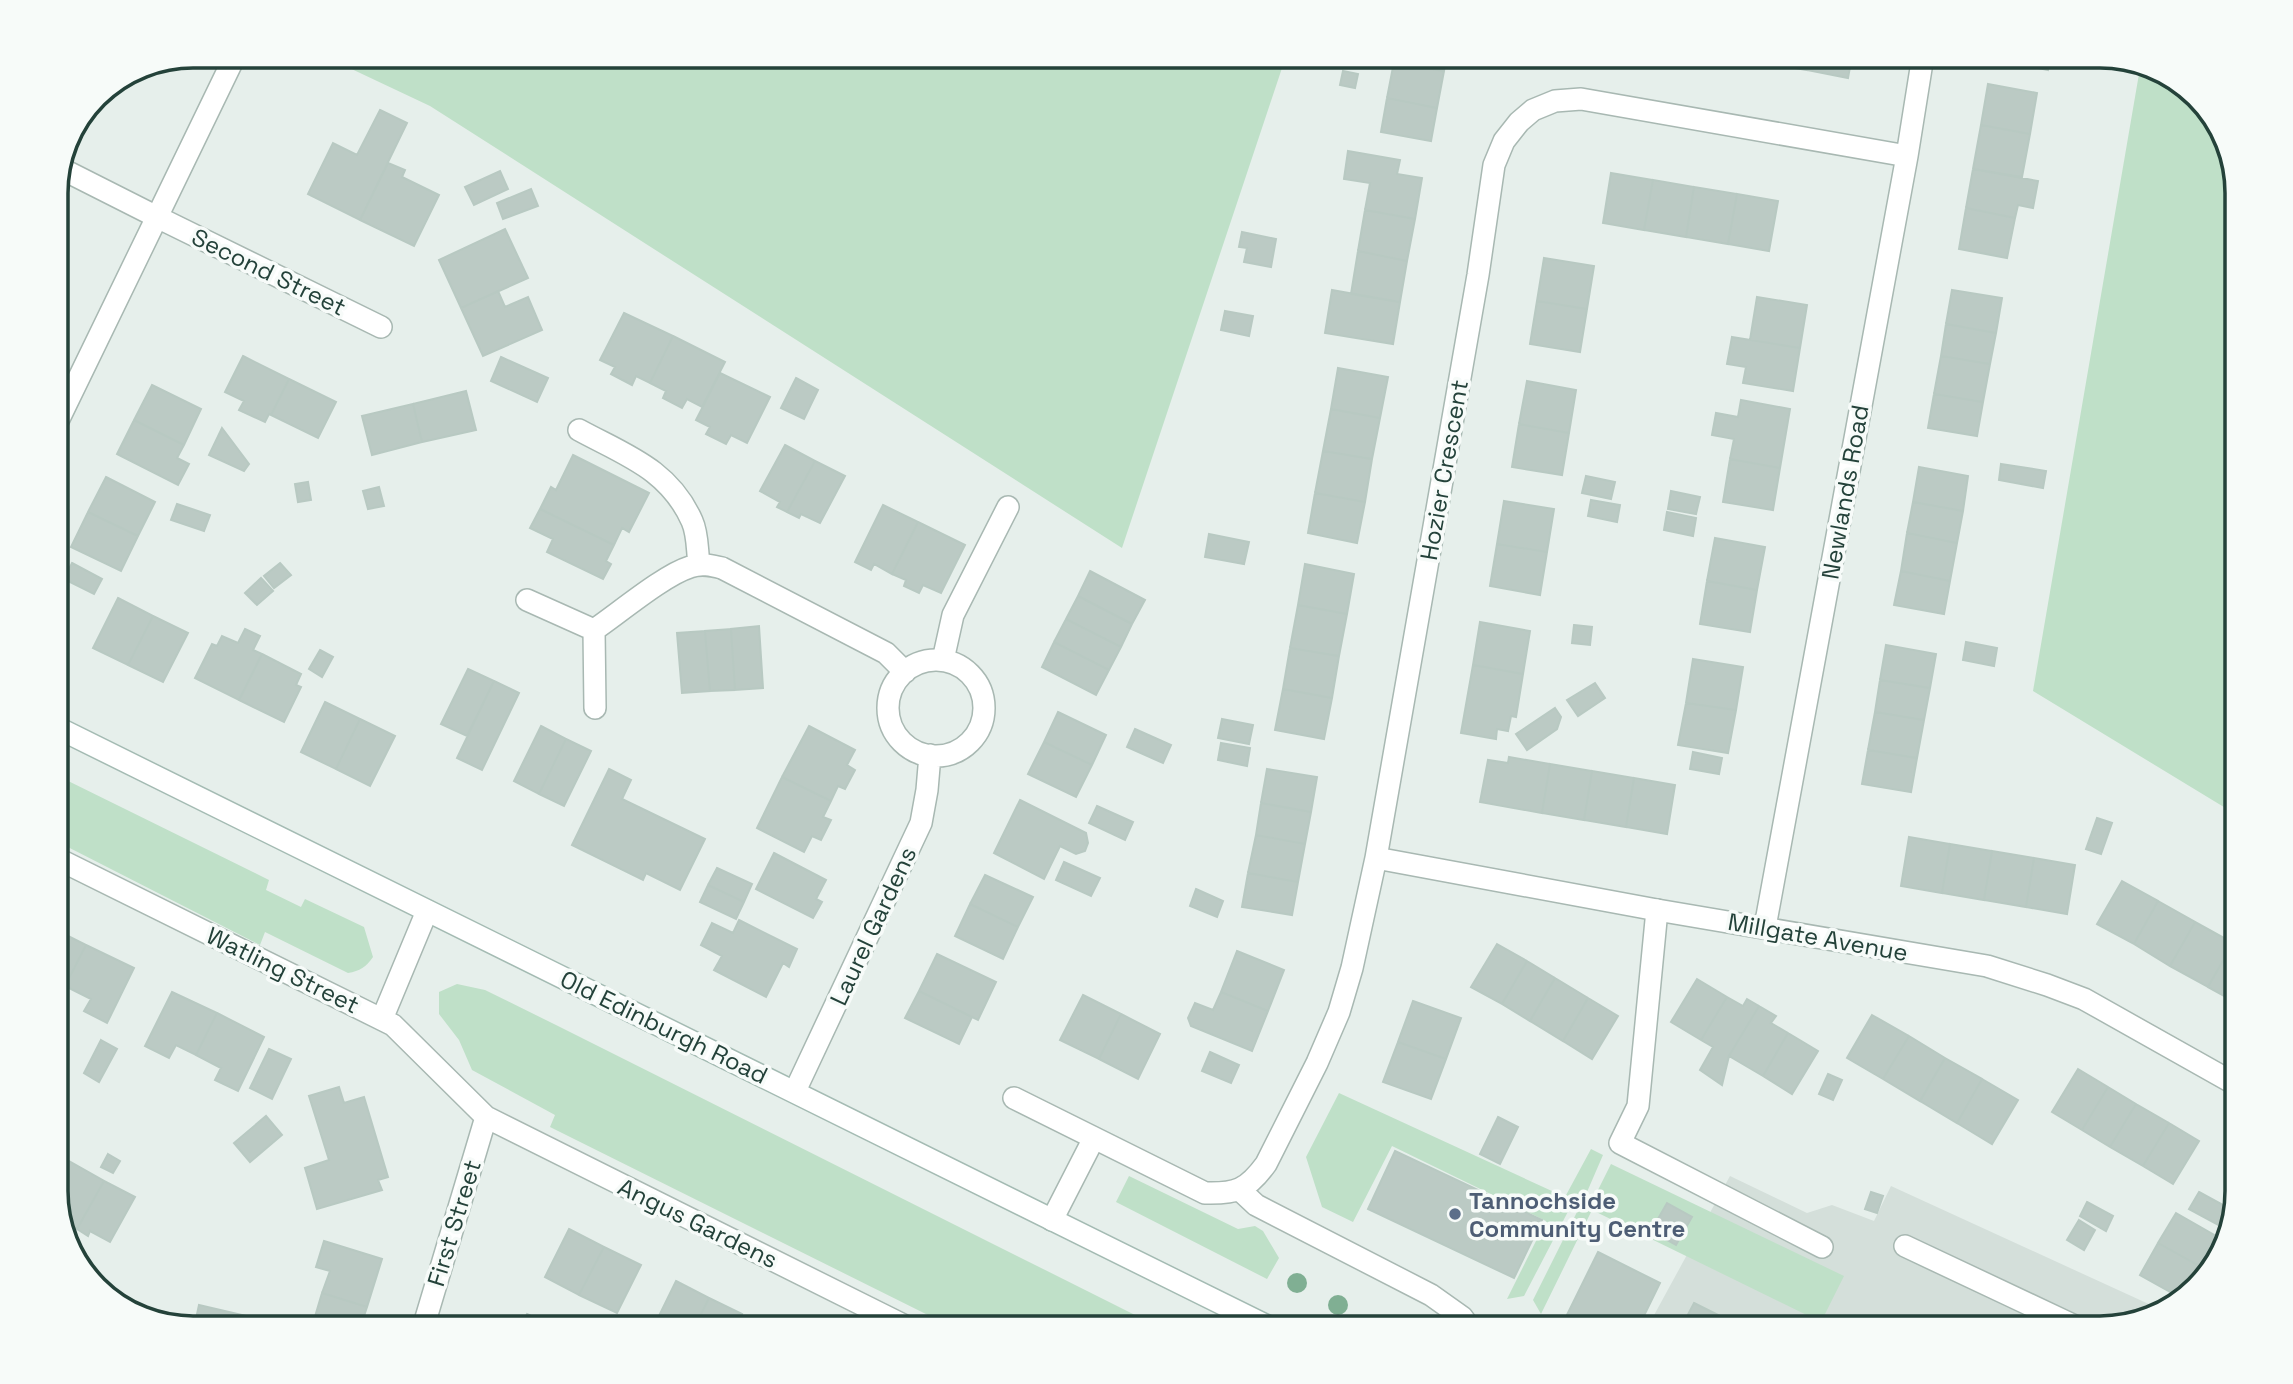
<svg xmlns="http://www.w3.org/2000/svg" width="2293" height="1384" font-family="'Space Grotesk',sans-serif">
<rect width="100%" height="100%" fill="#e6efeb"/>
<path fill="#d4dfda" d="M1730 1176 1807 1213 1832 1205 1874 1221 1891 1186 2164 1311 2100 1328H1647Z"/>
<path fill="#bfe0c8" d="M324 56H1286L1122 548 430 106Z
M2140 68 2184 90 2218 124 2237 184V815L2033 691Z
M56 775 269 880 266 890 301 907 305 899 364 927 373 957C366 967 360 971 348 973L265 932 260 945 56 841Z
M457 984 485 990 556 1025 1161 1328H954L550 1127 555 1115 472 1070 459 1040 439 1014V992Z
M1339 1093 1565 1197 1591 1149 1603 1155 1587 1192 1574 1200 1524 1296 1507 1299 1546 1221 1392 1146 1353 1222 1322 1207 1306 1157Z
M1611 1164 1844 1276 1821 1322 1592 1210 1541 1314 1533 1300 1581 1204 1595 1196Z
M1129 1176 1238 1229 1255 1226 1263 1231 1279 1258 1267 1279 1116 1202Z"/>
<path fill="#bbcac4" stroke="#b8c9c2" stroke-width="2" d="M1373 56H1446L1444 71 1372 58Z
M1725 56H1765L1764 63Z
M1765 56H1809L1807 70 1764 63Z
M1809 56H1852L1848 78 1807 70Z
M2016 56H2051L2048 70 2015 63Z
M1394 62 1444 71 1437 108 1387 98Z
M1343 71 1358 74 1355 88 1340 85Z
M1988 84 2037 93 2030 134 1981 125Z
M1387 98 1437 108 1431 141 1381 132Z
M380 110 407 123 360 220 308 194 333 143 357 155Z
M1981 125 2030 134 2022 177 1973 169Z
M1348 151 1400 160 1397 174 1422 178 1415 219 1365 210 1370 183 1344 179Z
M388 163 405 170 402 177 439 195 414 246 360 220Z
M1973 169 2038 181 2033 208 2018 205 2015 218 1966 208Z
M500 171 508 189 474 205 465 187Z
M1611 173 1653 180 1644 230 1603 223Z
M1653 180 1694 187 1686 237 1644 230Z
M1694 187 1737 194 1728 244 1686 237Z
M531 189 538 206 503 219 497 203Z
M1737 194 1778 201 1769 251 1728 244Z
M1966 208 2015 218 2007 258 1959 249Z
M1365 210 1415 219 1407 261 1358 251Z
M505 229 528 278 461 308 439 260Z
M1242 232 1276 239 1271 267 1244 262 1247 248 1239 247Z
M1358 251 1407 261 1400 302 1351 294Z
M1544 258 1594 266 1587 309 1537 301Z
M1332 290 1400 302 1393 344 1325 333Z
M1952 290 2002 298 1996 333 1946 324Z
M498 291 505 307 528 297 542 330 483 356 461 308Z
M1757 297 1807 305 1800 348 1750 340Z
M1537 301 1587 309 1580 352 1530 344Z
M1225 311 1253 316 1249 336 1221 330Z
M624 313 673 336 650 383 636 376 632 385 611 374 615 367 600 360Z
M1946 324 1996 333 1990 364 1941 356Z
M673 336 725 362 702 407 687 399 682 408 663 398 666 391 650 383Z
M1732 337 1800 348 1793 391 1743 383 1746 367 1727 364Z
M243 356 289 379 271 415 269 414 265 422 239 410 244 401 225 392Z
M1941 356 1990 364 1983 402 1934 394Z
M501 357 548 378 537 402 491 381Z
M1338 368 1388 377 1380 418 1331 409Z
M720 373 770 397 747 443 731 435 726 444 706 434 710 427 696 420Z
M796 378 818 390 804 419 781 408Z
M289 379 336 402 318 438 271 415Z
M1527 381 1576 390 1569 433 1519 424Z
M152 385 201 409 184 445 134 420Z
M466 391 476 430 422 442 413 404Z
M1934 394 1983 402 1977 436 1928 428Z
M1741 400 1790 409 1780 468 1730 459 1734 439 1712 435 1716 413 1738 417Z
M413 404 422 442 372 455 362 416Z
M1331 409 1380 418 1372 459 1323 451Z
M134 420 184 445 177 458 189 464 178 485 117 454Z
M1519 424 1569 433 1562 475 1512 467Z
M222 428 249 464 244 471 209 455Z
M785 445 815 461 787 512 777 507 780 502 760 491Z
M1323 451 1372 459 1365 502 1315 493Z
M573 455 649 493 629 532 622 528 614 545 540 509 551 487 556 490Z
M1730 459 1780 468 1773 510 1723 502Z
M815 461 845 476 820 523 801 514 799 518 787 512Z
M2001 464 2046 471 2043 488 1999 480Z
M1919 467 1968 476 1963 511 1913 502Z
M1586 476 1615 482 1611 499 1582 493Z
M106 477 155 502 138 536 88 512Z
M308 482 311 500 298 502 295 484Z
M379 487 384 506 368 509 363 491Z
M1671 491 1700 497 1696 514 1668 509Z
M1315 493 1365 502 1357 543 1308 533Z
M1591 500 1620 505 1617 522 1588 516Z
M1504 501 1554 509 1547 552 1497 544Z
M1913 502 1963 511 1957 543 1907 533Z
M177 504 210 515 204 531 171 520Z
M883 505 918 522 892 574 874 564 871 570 855 562Z
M540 509 614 545 606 561 611 564 603 579 547 552 553 539 530 528Z
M88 512 138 536 121 571 71 547Z
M1667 512 1696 518 1693 536 1664 530Z
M918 522 965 545 941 593 923 585 919 593 904 586 906 580 892 574Z
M1907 533 1957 543 1950 581 1901 571Z
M1209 534 1249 542 1244 564 1205 557Z
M1715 538 1765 547 1757 590 1707 581Z
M1497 544 1547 552 1540 595 1490 586Z
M72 563 102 579 94 594 64 579Z
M280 563 291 575 274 588 264 576Z
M1305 564 1354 574 1347 614 1298 605Z
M1090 571 1145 600 1132 624 1078 596Z
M1901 571 1950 581 1944 614 1894 605Z
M261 578 273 591 257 605 245 593Z
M1707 581 1757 590 1750 632 1700 624Z
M1078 596 1132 624 1121 647 1066 619Z
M118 598 153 616 128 665 93 648Z
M1298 605 1347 614 1339 656 1290 648Z
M153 616 188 633 163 682 128 665Z
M1066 619 1121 647 1109 670 1054 642Z
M1480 622 1530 631 1523 674 1473 665Z
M1574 625 1592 627 1590 645 1572 643Z
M759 626 763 688 735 690 731 629Z
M245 629 260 636 253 650 262 654 239 700 195 678 212 644 217 646 222 636 238 643Z
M731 629 735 690 710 691 705 631Z
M705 631 710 691 682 693 677 633Z
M1054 642 1109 670 1096 695 1042 667Z
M1966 642 1997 648 1994 666 1963 660Z
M1886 645 1936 654 1930 688 1880 680Z
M1290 648 1339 656 1332 698 1283 689Z
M320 650 333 657 322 677 309 669Z
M262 654 301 674 296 685 301 687 284 722 239 700Z
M1693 659 1743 667 1736 710 1686 703Z
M1473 665 1523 674 1516 717 1511 716 1508 731 1497 729 1496 739 1461 733Z
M468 669 494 681 467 736 441 724Z
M1880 680 1930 688 1924 720 1875 712Z
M494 681 519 693 482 770 457 758Z
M1595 683 1605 698 1578 716 1567 700Z
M1283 689 1332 698 1324 739 1275 730Z
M325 702 360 719 336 769 301 752Z
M1686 703 1736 710 1728 753 1678 745Z
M1555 708 1561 717 1557 729 1527 750 1516 734Z
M1058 712 1106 735 1092 765 1044 742Z
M1875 712 1924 720 1917 758 1868 750Z
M360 719 395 736 370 786 336 769Z
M1222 719 1253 725 1249 744 1218 738Z
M541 726 566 739 539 794 514 781Z
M809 726 855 750 847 765 855 770 845 789 838 786 831 801 782 777Z
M1135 729 1171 745 1163 763 1127 747Z
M566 739 591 751 564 806 539 794Z
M1044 742 1092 765 1076 797 1028 774Z
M1221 743 1250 748 1247 766 1218 760Z
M1868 750 1917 758 1911 792 1862 784Z
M1693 752 1722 758 1719 774 1690 769Z
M1509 757 1550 764 1542 813 1480 802 1488 760 1508 763Z
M1550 764 1592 771 1584 820 1542 813Z
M609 769 631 780 622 799 705 839 680 890 646 873 643 880 572 845Z
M1267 769 1317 777 1311 812 1261 803Z
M1592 771 1634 778 1626 827 1584 820Z
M782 777 831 801 823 817 831 820 821 840 812 836 804 852 757 828Z
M1634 778 1675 785 1667 834 1626 827Z
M1020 800 1086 833 1088 843 1085 851 1076 854 1060 846 1044 879 994 853Z
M1261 803 1311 812 1305 844 1256 835Z
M1097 806 1133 822 1125 840 1089 823Z
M2097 818 2112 823 2101 854 2086 849Z
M1256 835 1305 844 1298 882 1248 873Z
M1909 837 1950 844 1942 893 1901 886Z
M1950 844 1992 851 1984 900 1942 893Z
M1992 851 2034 858 2026 907 1984 900Z
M774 853 826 880 816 899 822 902 813 918 756 889Z
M2034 858 2075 865 2067 914 2026 907Z
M1064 862 1100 878 1091 896 1056 880Z
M717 868 752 884 744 902 708 885Z
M1248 873 1298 882 1292 915 1242 907Z
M985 875 1033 897 1018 927 970 904Z
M2122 881 2158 901 2134 944 2097 924Z
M708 885 744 902 736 919 700 902Z
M1196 889 1223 901 1217 917 1190 906Z
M2158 901 2195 922 2170 966 2134 944Z
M970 904 1018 927 1003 959 955 936Z
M739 920 797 949 789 967 783 963 766 997 714 970 722 956 701 945 712 923 733 933Z
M2195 922 2233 943 2208 987 2170 966Z
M56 930 86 945 65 986 56 982Z
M2233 943 2237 945V1003L2208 987Z
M1497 944 1527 961 1502 1004 1471 987Z
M86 945 134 968 107 1023 84 1011 91 999 65 986Z
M1237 951 1284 970 1268 1011 1221 992Z
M937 954 996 982 978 1020 919 991Z
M1527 961 1555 978 1530 1021 1502 1004Z
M1555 978 1588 998 1563 1041 1530 1021Z
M1697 979 1727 997 1701 1040 1671 1022Z
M919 991 972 1017 959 1044 905 1018Z
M172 992 217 1013 196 1055 176 1045 169 1058 145 1046Z
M1221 992 1268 1011 1252 1051 1191 1026 1188 1018 1195 1003 1213 1010Z
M1083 995 1121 1014 1099 1059 1060 1040Z
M1727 997 1743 1006 1747 999 1759 1006 1729 1056 1722 1085 1700 1070 1713 1047 1701 1040Z
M1588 998 1618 1016 1592 1059 1563 1041Z
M1413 1001 1461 1018 1446 1059 1398 1042Z
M1759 1006 1776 1016 1771 1023 1788 1033 1763 1076 1729 1056Z
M217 1013 264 1037 238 1091 215 1080 221 1068 196 1055Z
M1121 1014 1160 1034 1138 1079 1099 1059Z
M1872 1015 1909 1036 1883 1079 1847 1058Z
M1788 1033 1818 1051 1792 1094 1763 1076Z
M1909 1036 1945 1058 1920 1101 1883 1079Z
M101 1040 117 1049 99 1082 84 1073Z
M1398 1042 1446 1059 1431 1099 1383 1082Z
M269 1049 291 1059 272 1099 250 1088Z
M1210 1052 1239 1065 1231 1083 1202 1071Z
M1945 1058 1982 1079 1957 1123 1920 1101Z
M2078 1069 2108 1087 2082 1130 2052 1112Z
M1828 1074 1842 1080 1833 1100 1819 1094Z
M1982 1079 2018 1100 1992 1144 1957 1123Z
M339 1087 344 1103 364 1097 388 1177 378 1180 382 1190 317 1209 305 1168 329 1160 309 1096Z
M2108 1087 2136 1104 2110 1147 2082 1130Z
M2136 1104 2169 1123 2143 1166 2110 1147Z
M266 1116 282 1135 250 1162 234 1143Z
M1498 1117 1518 1127 1500 1164 1480 1154Z
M2169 1123 2199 1141 2173 1184 2143 1166Z
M1395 1151 1542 1220 1514 1278 1368 1209Z
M56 1153 69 1161 56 1184Z
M108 1154 120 1161 113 1173 101 1167Z
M69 1161 104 1181 77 1229 65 1222 67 1217 61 1214 56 1200V1184Z
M104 1181 135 1197 110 1242 90 1231 88 1236 77 1229Z
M1871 1192 1883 1196 1877 1213 1865 1209Z
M2199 1192 2232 1210 2222 1227 2189 1209Z
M2087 1202 2113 1216 2106 1231 2080 1216Z
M1667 1203 1692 1217 1676 1245 1651 1231Z
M2176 1213 2218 1237 2201 1267 2158 1243Z
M2079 1220 2095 1230 2084 1250 2067 1240Z
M569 1229 604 1247 579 1295 545 1277Z
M324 1241 382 1259 367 1307 322 1293 330 1271 316 1267Z
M2158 1243 2201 1267 2187 1291 2181 1298 2140 1275Z
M604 1247 641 1265 617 1313 579 1295Z
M1598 1252 1660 1283 1638 1328 1561 1327Z
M676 1281 709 1298 694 1328H669L656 1322Z
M322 1293 367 1307 360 1328H297L301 1316 314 1320Z
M709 1298 742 1314 735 1328H694Z
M1694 1303 1744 1328H1681Z
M199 1305 263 1320 261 1328H194Z
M527 1314 556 1328H520Z"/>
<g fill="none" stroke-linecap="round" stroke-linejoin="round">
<g stroke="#a8b8b2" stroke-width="24">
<path id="lane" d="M157 217 235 56
M943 660 953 615 1008 507
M1657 910 1638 1106 1620 1143 1822 1247
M1905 1246 2079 1328"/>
</g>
<g stroke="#a8b8b2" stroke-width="24">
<path id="street" d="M60 168 157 217
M56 425 157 217 381 327
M579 430C625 455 669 469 692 521 698 534 697 550 699 564
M527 600 594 630 595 708
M594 630C619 613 664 575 690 567 701 563 711 565 722 568L886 653 905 672
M888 708a48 48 0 1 1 96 0a48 48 0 1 1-96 0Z
M56 858 393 1025 486 1117 909 1328
M1376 858 1657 910 1987 966 2047 985 2084 999 2237 1085
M1765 927 1907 156 1923 56
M382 1019 427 911
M795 1091 921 823 927 790 930 755
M1014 1098 1205 1193C1236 1194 1247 1190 1266 1164L1317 1063 1339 1012 1352 968 1376 858 1478 275 1494 165 1504 141 1519 122 1533 110 1555 101 1581 99 1907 156
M1240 1190 1256 1205 1431 1295 1462 1317 1470 1328
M1052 1220 1094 1138
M423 1328 486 1117"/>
</g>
<g stroke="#a4bbb3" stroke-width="24">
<path id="secondary" d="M56 727 1271 1328"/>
</g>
<use href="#lane" stroke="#fff" stroke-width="21"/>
<use href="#street" stroke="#fff" stroke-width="21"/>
<use href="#secondary" stroke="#fff" stroke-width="21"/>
</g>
<g fill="#80af93">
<circle cx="1297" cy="1283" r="10"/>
<circle cx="1338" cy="1305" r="10"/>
</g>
<circle fill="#5c6f8a" stroke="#f7fbf9" stroke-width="2.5" cx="1455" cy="1214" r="7"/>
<g text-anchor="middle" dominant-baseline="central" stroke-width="7" stroke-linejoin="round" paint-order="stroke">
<g font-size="24" fill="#24423a" stroke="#f7fbf9">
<text transform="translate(269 272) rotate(26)">Second Street</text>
<text transform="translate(1444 470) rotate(-80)">Hozier Crescent</text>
<text transform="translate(1845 492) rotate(-80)">Newlands Road</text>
<text transform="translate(873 926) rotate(-65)">Laurel Gardens</text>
<text transform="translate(1818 937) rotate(10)">Millgate Avenue</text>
<text transform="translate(283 970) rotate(26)">Watling Street</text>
<text transform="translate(664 1027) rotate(26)">Old Edinburgh Road</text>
<text transform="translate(454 1223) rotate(-73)">First Street</text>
<text transform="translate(698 1223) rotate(26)">Angus Gardens</text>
</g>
<g font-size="24" font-weight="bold" fill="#4e5e75" stroke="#f7fbf9" text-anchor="start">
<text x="1469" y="1200">Tannochside<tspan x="1469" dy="28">Community Centre</tspan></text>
</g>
</g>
<path d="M0 0H2293V1384H0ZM193 68H2100A125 125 0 0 1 2225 193V1191A125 125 0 0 1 2100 1316H193A125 125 0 0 1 68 1191V193A125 125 0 0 1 193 68Z" fill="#f7fbf9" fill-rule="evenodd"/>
<path fill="none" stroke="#24423a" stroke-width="3.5" d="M193 68H2100A125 125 0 0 1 2225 193V1191A125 125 0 0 1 2100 1316H193A125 125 0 0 1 68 1191V193A125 125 0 0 1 193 68Z"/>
</svg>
